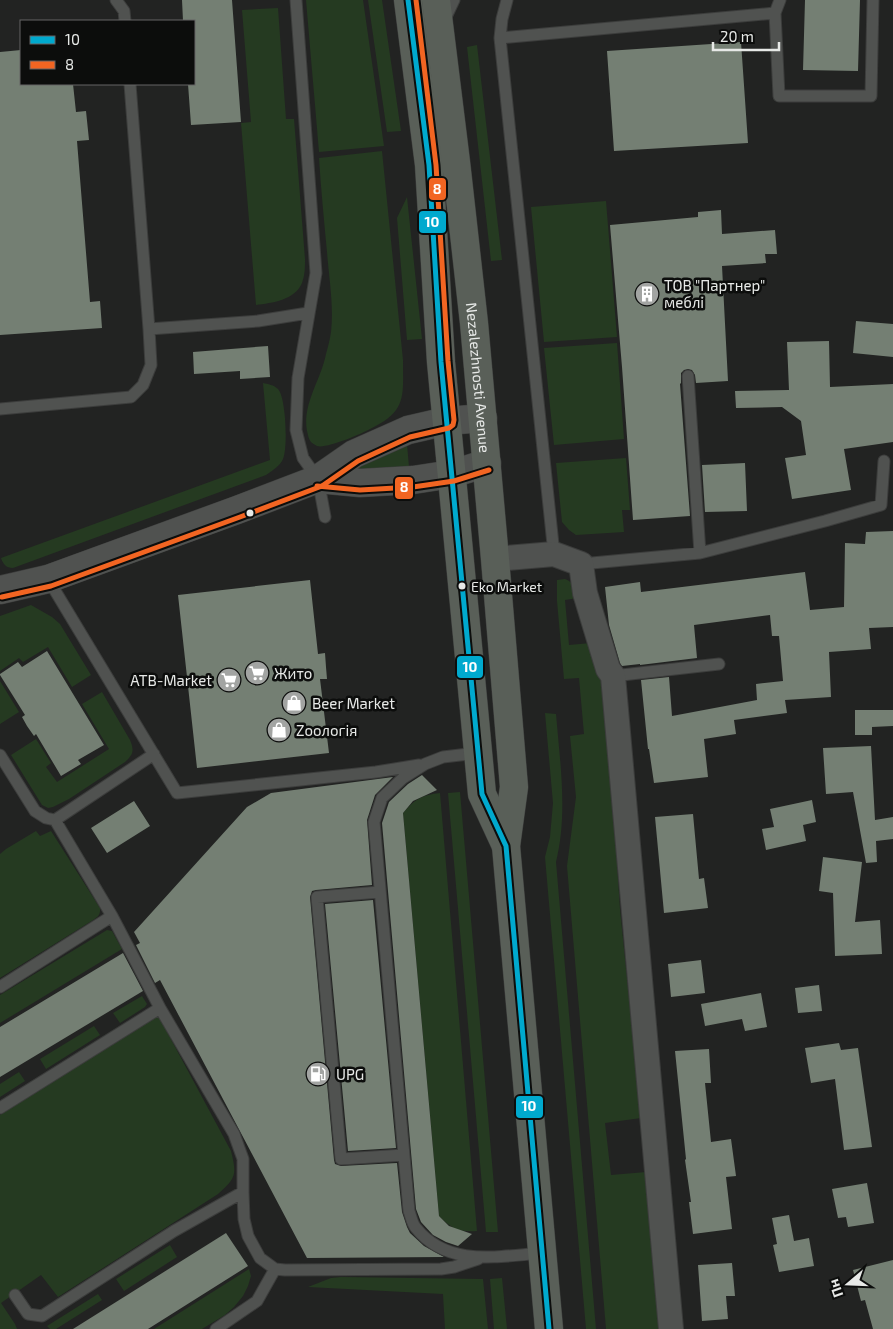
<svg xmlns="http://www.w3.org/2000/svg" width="893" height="1329" font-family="'Exo 2',sans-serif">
<rect width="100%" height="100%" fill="#222322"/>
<path fill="#253a21" d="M306 0H363L384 146 319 152Z
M368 0H382L401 131 387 132Z
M278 8 286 119H294L305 259C305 267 305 275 302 283 295 300 272 303 256 305L241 123 251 122 242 10Z
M477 45 502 260 491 261 467 47Z
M382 151 403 360C403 397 407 411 370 429 361 434 326 449 317 446 315 445 312 443 311 442 308 438 308 434 307 431 302 404 321 380 326 354 328 347 330 339 331 332 334 306 329 278 327 252 324 221 321 189 319 158Z
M407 197 422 339 407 340 397 218Z
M606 201 617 337 544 342 531 207Z
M617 343 624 439 554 445 544 348Z
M263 383C268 384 274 385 278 389 286 397 288 448 283 459 280 466 273 470 266 475L13 568C6 568 3 564 1 558L270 460Z
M407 444 409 467 346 471Z
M626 458 630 510H622L624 532 576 535 569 530 562 522 556 463Z
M565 579C575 583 575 589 578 598L565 600 569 645 591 643 597 646 608 728 620 909 641 1118 605 1123 611 1175 646 1172 662 1329H606L567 866 576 797 570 736 584 734 579 678 564 679 557 601V580Z
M31 605 52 617 60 624 91 675 72 687 48 647 23 662 19 658 0 671V616Z
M0 681 19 712 0 724Z
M102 692 130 740C134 750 134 754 125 762L69 799 53 807 48 808 42 805 11 755 36 739 51 763 46 767 57 782 109 749 82 704Z
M545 713 556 714C560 763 568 813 556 862L596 1329H586L545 857 550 837 553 803Z
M460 792 498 1232H486L448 793Z
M440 793 477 1231C458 1232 452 1229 439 1216L403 813C415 799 422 795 440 793Z
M36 831 40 836 51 831 100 908C101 916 96 918 90 922L0 978V854L6 849Z
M107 930 112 931 122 949 0 1023V995Z
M142 996 147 1004 145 1007 120 1023 113 1013Z
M156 1017H159L231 1151C237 1175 236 1178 218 1194L58 1297 41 1275 1 1303 15 1324 17 1329H0V1115Z
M94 1026 100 1035 46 1069 40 1059Z
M19 1072 25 1081 0 1097V1084Z
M170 1245 177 1257 124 1291 116 1279Z
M249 1269 251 1276 248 1286 243 1296 234 1307 225 1315 202 1329H154Z
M341 1277 483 1279 488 1329H445L443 1294 308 1287 331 1278Z
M502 1278 507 1329H494L490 1279Z
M98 1294 102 1300 56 1329H50L47 1326Z"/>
<path fill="#747f73" d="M182 0H232L241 122 191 125 188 84H194V21H183Z
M805 0H860L858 71 803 70Z
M741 42 748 143 614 151 607 51Z
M21 50V84H73L76 112 86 111 89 140 77 141 90 302 100 301 102 328 0 335V52Z
M721 210 722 234 775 230 777 254H765L766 263 722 266 728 381 696 383 695 375 692 370 688 369 684 370 681 373V383L680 384 690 516 633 520 622 367 610 225 698 217V212Z
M856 321 893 324V357L853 353Z
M829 341 830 387 893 384V442L844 449 851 490 792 499 785 458 806 455 801 421 782 407 736 408 735 391 789 390 787 342Z
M268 346 270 377 240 379V371L194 374 193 352Z
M745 463 747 511 705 512 702 465Z
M893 531V627L869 628 871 649 829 652 831 697 785 700 787 713 734 720 736 734 704 739 708 777 654 783 649 749H648L641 680 669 677 672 716 757 700 756 684 783 681 779 636H772L770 615 694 625 697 658 640 665V664L622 666 620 663 609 625 605 587 640 582 641 592 805 572 810 610 844 607 845 543 865 544 866 532Z
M310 580 318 654 325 653 326 667 327 679H320L329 753 197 768 178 595Z
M47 651 104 745 78 760 81 764 61 776 36 734 34 736 27 726 22 717 25 715 0 675V674L18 662 22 667Z
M855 710H893V726L872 727V735H855Z
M871 746 875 820 893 817V839L876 841 877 862 866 863 853 792 826 794 823 748Z
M422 775 437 790 413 801 403 813 439 1216 449 1226 472 1234 458 1246 446 1242 433 1235 421 1222 416 1209 382 823 389 802 408 784Z
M393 777 375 795 367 820 372 885 316 890 312 891 310 897 334 1160 335 1164 341 1166 397 1163 402 1212 407 1227 410 1233 424 1246 444 1257 307 1258 160 980 155 983 136 945 140 943 134 932 247 807 271 793Z
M812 800 816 822 803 825 806 841 766 850 762 829 774 827 770 809Z
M134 801 150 826 107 853 91 828Z
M693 814 699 879 704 878 708 908 664 913 655 817Z
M823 857 862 862 855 922 880 920 882 954 835 956 833 893 819 891Z
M373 900 396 1148 348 1151 325 904Z
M123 953 143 991 0 1077V1027Z
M701 960 705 993 671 997 668 964Z
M819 985 822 1011 798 1013 795 988Z
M761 993 767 1027 745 1031 742 1019 705 1026 701 1004Z
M839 1043 841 1050 858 1048 872 1147 844 1150 835 1079 811 1083 805 1048Z
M709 1049 711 1083H705L711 1142 731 1139 736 1176 726 1177 732 1229 693 1234 689 1202H691L685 1160 686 1159 675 1051Z
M867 1183 874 1223 848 1227 846 1217 838 1218 832 1189Z
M789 1215 794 1241 809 1238 814 1266 779 1272 773 1245 777 1244 772 1218Z
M226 1233 248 1266 148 1329H73Z
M893 1260V1329H873L865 1300 861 1301 853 1270Z
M732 1263 735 1296H726L728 1319 702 1321 698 1265Z"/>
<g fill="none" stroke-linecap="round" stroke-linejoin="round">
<g stroke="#3c3d3c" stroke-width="13">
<path id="lane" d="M116 0 124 11 125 21
M296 0 316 273 298 378 296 430 303 458 318 479 325 517
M507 0 502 19 500 38 554 554
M780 0 775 13 779 96H871L873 0
M445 19 454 0
M500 38 775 13
M130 84 149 329 258 321 308 313
M688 376 700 553
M0 409 131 397 143 385 151 365 149 329
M581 564 700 553 825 521 881 505 884 461
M48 579 177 793 376 772 419 765
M613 676 719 664
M477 753 443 757 425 764 403 778 382 798 374 822 409 1211C411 1216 412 1224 416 1228 448 1268 499 1256 543 1253
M0 755 35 811 46 818 55 820 112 916 0 987
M55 820 154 754
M380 892 317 897 341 1159 404 1155
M0 1108 160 1008 112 916
M243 1192 244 1219 248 1236 260 1258 275 1269 285 1270 441 1269 454 1267 478 1259
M15 1295 28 1314 42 1316 174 1231 243 1192V1159L234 1134 160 1008
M216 1329 257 1301 275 1269"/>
</g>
<g stroke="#3c3d3c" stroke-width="26">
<path id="street" d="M495 559 554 554 581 564 585 593 608 669 613 676 671 1329"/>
</g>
<g stroke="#3c3d3c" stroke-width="29">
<path id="secondary" d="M318 479 360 483 413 480 452 474 487 463
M0 590 48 579 237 510 318 479 354 454 408 430 447 421 483 418"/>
</g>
<g stroke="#3c3d3c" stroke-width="29">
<g id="primary">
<path d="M408 0 429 165 441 362 482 794 506 846"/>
<path id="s1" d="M436 0 456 162 474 323 495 559 514 787 506 846 549 1329"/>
</g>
</g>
<use href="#lane" stroke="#505250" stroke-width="11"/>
<use href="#street" stroke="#505250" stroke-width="24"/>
<use href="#secondary" stroke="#505250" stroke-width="28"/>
<use href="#primary" stroke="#595f58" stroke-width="28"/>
<g stroke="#0c0d0c" stroke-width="9">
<path id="bus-1" d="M408 0 429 165 441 362 482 794 506 846 549 1329"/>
</g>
<g stroke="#0c0d0c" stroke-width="9">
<path id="bus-2" d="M317 486 360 490 413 487 454 481 489 470
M2 597 51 586 240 517 322 486 358 461 410 437 449 428 453 425 454 420 448 361 436 165 416 0"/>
</g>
<use href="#bus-1" stroke="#00a9ce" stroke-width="5"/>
<use href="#bus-2" stroke="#f26522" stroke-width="5"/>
</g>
<defs>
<g id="building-disc" transform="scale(1.25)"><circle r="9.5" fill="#a2a4a2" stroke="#0c0d0c"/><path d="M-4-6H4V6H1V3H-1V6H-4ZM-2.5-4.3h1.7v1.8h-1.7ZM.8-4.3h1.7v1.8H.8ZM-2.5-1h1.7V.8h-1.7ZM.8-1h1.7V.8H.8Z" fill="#fff"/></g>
<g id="supermarket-disc" transform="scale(1.25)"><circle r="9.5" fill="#a2a4a2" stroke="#0c0d0c"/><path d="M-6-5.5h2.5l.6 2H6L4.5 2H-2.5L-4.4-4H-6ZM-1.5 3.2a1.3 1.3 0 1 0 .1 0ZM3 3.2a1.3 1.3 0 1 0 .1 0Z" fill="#fff"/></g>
<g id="shop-disc" transform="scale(1.25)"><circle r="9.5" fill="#a2a4a2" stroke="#0c0d0c"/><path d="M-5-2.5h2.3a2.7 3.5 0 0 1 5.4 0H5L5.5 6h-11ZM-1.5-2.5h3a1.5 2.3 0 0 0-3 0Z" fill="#fff"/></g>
<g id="fuel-disc" transform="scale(1.25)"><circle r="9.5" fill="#a2a4a2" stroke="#0c0d0c"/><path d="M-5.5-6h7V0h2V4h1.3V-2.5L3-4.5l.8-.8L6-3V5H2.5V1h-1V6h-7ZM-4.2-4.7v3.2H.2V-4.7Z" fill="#fff"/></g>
</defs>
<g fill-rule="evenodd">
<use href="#building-disc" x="647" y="294"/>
<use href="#supermarket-disc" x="257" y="673"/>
<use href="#supermarket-disc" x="229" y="680"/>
<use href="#shop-disc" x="294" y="703"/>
<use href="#shop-disc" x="279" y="730"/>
<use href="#fuel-disc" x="318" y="1074"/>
</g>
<g fill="#e7e9e7" stroke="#0c0d0c" stroke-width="2">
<circle cx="250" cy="513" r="4.5"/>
<circle cx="462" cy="586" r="4.5"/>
</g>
<g text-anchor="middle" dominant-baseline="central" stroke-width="5" stroke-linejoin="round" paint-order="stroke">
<g font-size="14" fill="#e7e9e7" stroke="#0c0d0c" text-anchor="start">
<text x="471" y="586">Eko Market</text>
</g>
<g font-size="15" fill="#e7e9e7" stroke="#0c0d0c" text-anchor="start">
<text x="664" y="285">ТОВ "Партнер"<tspan x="664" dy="17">меблі</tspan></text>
<text x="274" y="673">Жито</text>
<text x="212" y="680" text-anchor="end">ATB-Market</text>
<text x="312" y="703">Beer Market</text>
<text x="296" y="730">Zooлогія</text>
<text x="336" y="1074">UPG</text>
</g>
<g font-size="15" fill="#e7e9e7" stroke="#0c0d0c">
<text stroke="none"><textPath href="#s1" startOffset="380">Nezalezhnosti Avenue</textPath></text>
</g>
</g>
<g stroke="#0c0d0c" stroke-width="2">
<rect x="428" y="177" width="19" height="24" rx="5" fill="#f26522"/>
<rect x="418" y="210" width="29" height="24" rx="5" fill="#00a9ce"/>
<rect x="394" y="476" width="20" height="24" rx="5" fill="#f26522"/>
<rect x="456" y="655" width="28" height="24" rx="5" fill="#00a9ce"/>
<rect x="515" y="1095" width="29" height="24" rx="5" fill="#00a9ce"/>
</g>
<g font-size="14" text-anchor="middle" font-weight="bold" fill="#fff">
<text x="437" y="194">8</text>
<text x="432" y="227">10</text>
<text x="404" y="492">8</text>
<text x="470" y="672">10</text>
<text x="529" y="1111">10</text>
</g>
<rect x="20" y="20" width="175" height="65" fill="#0c0d0c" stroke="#646564"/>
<rect x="30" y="36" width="25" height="8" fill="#00a9ce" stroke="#646564"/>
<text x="65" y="45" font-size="15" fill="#e7e9e7">10</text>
<rect x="30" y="61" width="25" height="8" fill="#f26522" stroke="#646564"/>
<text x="65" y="70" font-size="15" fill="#e7e9e7">8</text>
<g transform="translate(848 1284) rotate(251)" stroke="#0c0d0c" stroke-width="4" paint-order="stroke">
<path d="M0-4L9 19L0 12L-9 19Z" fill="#e7e9e7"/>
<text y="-8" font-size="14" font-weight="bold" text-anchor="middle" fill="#e7e9e7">Пн</text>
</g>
<path d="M713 42v8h66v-8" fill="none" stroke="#e7e9e7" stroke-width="2.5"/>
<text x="720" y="42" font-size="15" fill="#e7e9e7" stroke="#0c0d0c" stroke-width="4" paint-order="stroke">20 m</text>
</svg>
